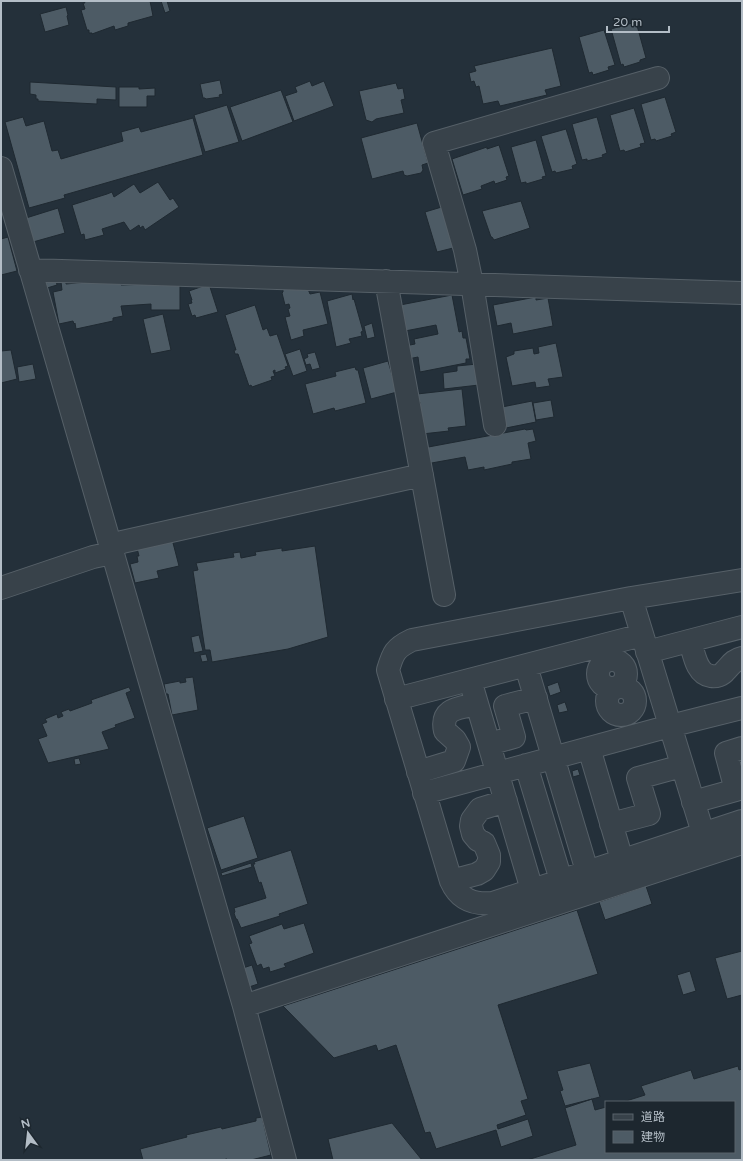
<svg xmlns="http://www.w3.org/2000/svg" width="743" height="1161" font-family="'Varela Round','Noto Sans JP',sans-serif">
<rect width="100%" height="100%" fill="#24303a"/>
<path fill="#4d5b65" stroke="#1f2931" d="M84 1H150L153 16 128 23V26L115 30 114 26 92 34V33H89V30H87L81 10 85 9 83 3H85Z
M161 1H167L170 11 165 13Z
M66 7 68 15 67 16 69 25 45 32 40 14Z
M636 22 646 58 640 60V62L624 67 623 64 621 65 611 29Z
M604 30 615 65 608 67 609 70 593 75 592 72 589 73 579 37Z
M552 48 561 86 545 90 547 95 500 106 498 101 483 104 479 86 476 87 474 81 471 82 469 73 476 71 474 66Z
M220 80 223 94 219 95 220 97 206 99 205 98H203L200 84Z
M310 81 312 86 324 81 334 106 294 121 285 96 297 92 295 87Z
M30 82 116 87V100L97 99V104L38 101V99H36V95L30 94Z
M396 83 398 89 403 88 405 99 401 100 404 113 376 119 372 122 366 120 359 91Z
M119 87H139V89L155 88V96H147V107H119Z
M281 90 293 122 242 141 230 107Z
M665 97 676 132 671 134 672 136 656 141 655 139 651 140 641 104Z
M227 105 239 142 205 152 194 115Z
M634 108 645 143 640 144 641 147 625 152 624 150 620 151 610 115Z
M23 117 26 126 44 121 52 151 58 150 61 159 123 141 121 132 139 127 141 132 193 118 203 155 64 195 65 198 29 208 5 122Z
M597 117 607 153 602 155 603 157 587 161V159L582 160 572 124Z
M417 123 428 163 422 165 423 170 421 173 407 176 404 175 403 171 372 179 361 138Z
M566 129 577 164 572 166 573 169 556 173 555 171 552 172 541 136Z
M536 140 546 176 542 177 543 179 526 184V182L521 183 511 147Z
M499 145 509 176 506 177 507 180 495 184 494 181 481 186 482 189 463 195 452 159 487 147V149Z
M158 182 170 200 173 198 179 207 145 230 143 226 140 228 139 225 130 231 124 222 102 229 104 235 85 240 84 234 81 235 72 205 107 194 112 192 114 197 134 184 140 193Z
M521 201 530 228 494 240 492 237H491L482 211Z
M445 206 457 247 437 252 425 212Z
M58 208 65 233 33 242 26 218Z
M8 237 17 271 1 275V239Z
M56 280 57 285 47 288 46 283Z
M66 281V284L98 281 121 282V285L180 283V310H151V304L121 306 123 316 113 318V321L76 329 75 323 74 324 73 321 59 324 53 292 62 290 61 282Z
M209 284 218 312 196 318 195 315 192 316 188 304 192 303 191 300H192L189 291Z
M283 289H308L310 294 320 292 328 324 303 330 304 336 291 340 285 317 290 316 288 309 290 308 289 304 285 305 282 293 283 292Z
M352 294 353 300 354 299 363 331 361 332 362 336 349 339 351 343 336 347 327 301Z
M452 295 459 332 462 331 463 338H466L470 359H466V363L420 372 418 357 408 359 405 346 415 344 414 339 438 334 436 325 405 331 400 305Z
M536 297V300L548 298 553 326 513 334 511 323 497 326 493 305Z
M255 305 263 330 267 328 270 336 277 334 288 366 285 367 286 369 275 373V370L273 371 275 376 271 377 272 380 252 387 251 385 249 386 238 354H235L234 350H236L225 315Z
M163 314 171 350 151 354 143 319Z
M372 323 375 337 367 339 364 326Z
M556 343 563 377 548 379 550 386 536 388 535 382 512 386 506 357 514 354V351L533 348 534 354 539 353 538 347Z
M300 349 307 371 293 376 285 354Z
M11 350 17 379 1 383V351Z
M315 352 320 368 312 370 310 364 306 365 304 359 308 357 307 354Z
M388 361 397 392 371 399 363 368Z
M33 364 36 379 19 382 17 367Z
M477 364 479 385 444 389 443 373 457 371V366Z
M355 367 356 370H358L366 403 335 411 334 408 313 414 305 384 336 376 335 372Z
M462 389 466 426 448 428 449 431 422 434 420 402H418L417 394Z
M551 400 554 417 536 420 533 403Z
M532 401 536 422 506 428 502 407Z
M525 429 526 430 533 429 536 441 528 443 531 459 512 462V464L484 470V467L468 470 465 457 426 464 423 448Z
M172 539 179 566 157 571 159 578 135 583 130 564 138 562 137 556H139L137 548Z
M315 546 328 637 288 649 212 662 210 650H205L193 571 198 570 196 563 234 557 233 553 240 552 241 558 256 555 255 552 282 548V551Z
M199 635 203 651 194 653 191 637Z
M206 654 208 661 202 662 200 655Z
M193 677 198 710 172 715 168 694H166L164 684 180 681V683L186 682 185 678Z
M558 682 561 692 550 696 547 686Z
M129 687 131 691 126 693 135 718 115 725 116 727 102 732 109 749 48 763 38 739 47 736 42 724 47 722 45 719 57 714 58 718 63 716 61 712 69 709 70 711 92 703 91 700Z
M565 702 568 711 559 713 557 705Z
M79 758 81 764 75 765 74 759Z
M578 769 580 775 573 777 572 771Z
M244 816 258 858 221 870 207 828Z
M291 850 308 904 279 914 280 916 241 928 237 919H236L234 913 235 912 234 908 266 898 261 882 259 883 253 864H255L254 862Z
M251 863 252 867 222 876 221 873Z
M646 886 652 904 605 920 599 902Z
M577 910 598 974 498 1005 528 1099 521 1101 526 1115 497 1125 498 1129 528 1119 533 1136 501 1147 496 1130 436 1149 430 1132 425 1133 396 1045 378 1051 376 1045 334 1058 283 1006Z
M304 923 314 953 284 964 286 967 270 972 269 967 263 969 261 964 257 966 249 944 252 943 249 936 282 924 284 929Z
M742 951V995L727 999 715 958Z
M252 965 258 984 249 987 243 968Z
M690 971 696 991 683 995 677 975Z
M590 1063 600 1097 565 1106 560 1091 563 1090 557 1071Z
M738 1066 739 1070 742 1069V1160H527L576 1145 565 1108 592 1099 595 1110 606 1107V1152H734V1102H623L645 1095 641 1086 691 1070 694 1079Z
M262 1117 271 1155 251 1160H227V1159L222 1160H143L140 1149 187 1137 186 1135 221 1127 222 1129 256 1121V1118Z
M392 1123 422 1160H333L328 1139Z"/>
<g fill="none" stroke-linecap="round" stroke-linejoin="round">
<g stroke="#566068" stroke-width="24">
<path id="minor" d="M1 168 244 1006 285 1160
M30 270 742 293
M386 281 444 595
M495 425 472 284 465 250 434 143 658 78
M110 547 122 542 422 475
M742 580 631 598 412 640C395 648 393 653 388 670L451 881C459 899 473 905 493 903L742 821
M1 588 93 557 112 553
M631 598 703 833
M690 641C694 653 696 674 711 676 716 677 722 675 725 671 731 665 733 660 742 658
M647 652 742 627
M598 674a14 14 0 1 1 28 0a14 14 0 1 1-28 0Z
M526 666 587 871
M470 680 532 890
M607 701a14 14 0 1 1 28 0a14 14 0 1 1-28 0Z
M396 699 642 635
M489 744 514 737 505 706 536 698
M589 748 622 860
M526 765 561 880
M418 772 454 761 459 747 455 740 445 731C440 708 459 708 477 704
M424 793 670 726 742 708
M693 802 736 790 726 753 742 748
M611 824 649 814 638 778 682 766
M451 881 477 874 484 870 489 862V855L484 843 478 840 473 834 471 826 472 820 480 809 506 801
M244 1006 742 843"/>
</g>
<use href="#minor" stroke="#38424a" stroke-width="22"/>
</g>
<rect width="743" height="1161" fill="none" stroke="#b3bdc6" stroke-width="4"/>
<rect x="605" y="1101" width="130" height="52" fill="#1d272f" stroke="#59636b"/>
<rect x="613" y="1114" width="20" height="6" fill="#38424a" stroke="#59636b"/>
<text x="641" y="1121" font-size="12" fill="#b3bdc6">道路</text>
<rect x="613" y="1131" width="20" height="12" fill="#4d5b65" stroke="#59636b"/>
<text x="641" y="1141" font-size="12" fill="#b3bdc6">建物</text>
<g transform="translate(28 1133) rotate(345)" stroke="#1d272f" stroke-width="3" paint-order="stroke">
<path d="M0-3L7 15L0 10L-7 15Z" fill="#b3bdc6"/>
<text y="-6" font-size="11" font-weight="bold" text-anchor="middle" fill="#b3bdc6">N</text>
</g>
<path d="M607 26v6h62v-6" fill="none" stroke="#b3bdc6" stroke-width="2"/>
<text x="613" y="26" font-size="12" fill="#b3bdc6" stroke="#1d272f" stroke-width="3" paint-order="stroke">20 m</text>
</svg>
